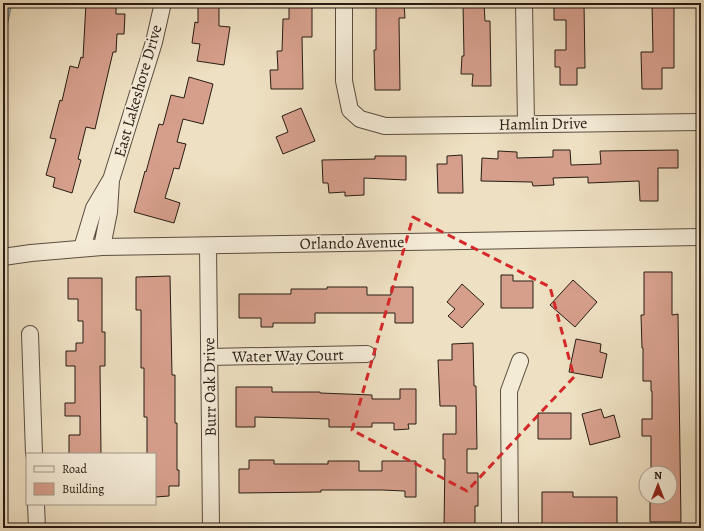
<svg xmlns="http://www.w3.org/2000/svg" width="704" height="531" font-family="Alegreya,serif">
<rect width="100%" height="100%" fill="#eee0c2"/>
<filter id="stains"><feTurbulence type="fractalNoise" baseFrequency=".005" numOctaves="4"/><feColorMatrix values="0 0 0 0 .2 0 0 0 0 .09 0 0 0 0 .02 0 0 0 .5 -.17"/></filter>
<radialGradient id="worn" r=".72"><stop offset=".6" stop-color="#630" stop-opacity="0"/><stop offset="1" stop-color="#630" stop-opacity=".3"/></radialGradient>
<path fill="#9cbbbb" stroke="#6e7b78" d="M3 3H12L3 45Z"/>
<path fill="#d69f8c" stroke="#281c14" d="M86 3H116V14H125L124 34H117L116 52H113L95 129 86 127 78 159 81 160 72 193 53 187 55 178 46 175 56 139 50 138 60 100 62 101 70 66 78 68 81 57 83 58Z
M198 3H219V26L230 27 224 65 197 61 200 44 192 43 195 22 198 23Z
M289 3H312V37H302L303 89H271L270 70H278L277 51H282L283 19H289Z
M376 3H404L405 18H399L400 90H375L374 50H376Z
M463 3H484L485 21H490L491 86H472L473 74H461L462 56H464Z
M554 3H584L585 68H577V85H560V67H555V50H566V20H554Z
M652 3H674V68H662V89H642L641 52H653Z
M189 77 213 84 203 124 183 119 177 142 186 144 179 169 174 168 165 198 180 203 174 223 134 212 145 171 146 172 159 124 163 125 171 95 184 98Z
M301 108 315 141 283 154 276 137 288 132 282 116Z
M553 150H570L571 165 601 164 600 151 678 150V168H658V201H640L639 181 588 183V177L553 178 554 185 533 186 532 182 481 181 482 158 498 159V151L517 152V158L553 157Z
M462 155 463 193H438L437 164H447V156Z
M375 156H406V180L364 178V195L345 196V192L329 193 328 183H323L322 160 375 159Z
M644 272H672V315L678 314 681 522H650V497H670V473H651V436H642V419H652V391H651V381H643V348H642L641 315H644Z
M501 275H513V281H533V308H501Z
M170 276 172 375H175V423H177V470H179V486H169V496L155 497V454H147V417H144V368H141V310H136V277Z
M68 278H102V332H105V366H100L101 454H69V435H80V416H65V403H75V366H66V351H76V343H83V321H78V299H68Z
M573 280 597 302 575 327 550 305Z
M462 284 484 304 462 328 448 316 455 309 447 302Z
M327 287H367V295H391V287H413V323H395V313H315V323H273V327H261V318H239V294H291V289H327Z
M576 339 601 344 600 352 607 354 602 378 569 372Z
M473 343 474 386H476L477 449H467V473H478V506H475V528H444L445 459H443V434H456V406H440L438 360H452V344Z
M236 387H272V392H320V393L372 395V399H400V389H416V424H408L409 429 394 430V423H372V427H329V419L255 417V427H236Z
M601 409 604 418 614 415 620 437 590 445 582 414Z
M538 413H571V439H538Z
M249 460H274V464H328V461H359V471H382V461H416V497H405V491L382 490H321V492L239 493V469H249Z
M542 492H573V497H617V524H542Z"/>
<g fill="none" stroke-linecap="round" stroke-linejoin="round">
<g stroke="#5a4d40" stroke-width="18">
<path id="minor" d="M344 3V81L350 110 360 119 385 126 701 122
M524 3 526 124
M208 246 211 528
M102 247 109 212 111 180 154 42 162 7 161 3
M82 248 94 208 110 181
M3 257 31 253 102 247 701 237
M30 334 34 454
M209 357 367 354
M36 504 37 528
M510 528 509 391 520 361"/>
</g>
<use href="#minor" stroke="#f4ebd7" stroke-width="16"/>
</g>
<path fill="none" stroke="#d62828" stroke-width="3" stroke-dasharray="8 5" stroke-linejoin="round" d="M413 217 550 287 574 377 467 491 352 430Z"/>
<g text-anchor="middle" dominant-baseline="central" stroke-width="3.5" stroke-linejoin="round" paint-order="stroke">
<g font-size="16" fill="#281c14" stroke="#f4ebd7">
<text transform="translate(138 91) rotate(-74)">East Lakeshore Drive</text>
<text transform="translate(543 124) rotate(-1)">Hamlin Drive</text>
<text transform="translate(352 243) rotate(-1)">Orlando Avenue</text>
<text transform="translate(288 356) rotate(-1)">Water Way Court</text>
<text transform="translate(210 387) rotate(-91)">Burr Oak Drive</text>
</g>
</g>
<rect width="704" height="531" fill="none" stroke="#eee0c2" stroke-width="16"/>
<rect x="4" y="4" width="696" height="523" fill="none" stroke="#281c14" stroke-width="2"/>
<rect x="8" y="8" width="688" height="515" fill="none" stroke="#281c14"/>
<rect x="26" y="453" width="130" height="52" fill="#f4ebd7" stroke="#a29889"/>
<rect x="34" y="466" width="20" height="6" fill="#f4ebd7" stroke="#a29889"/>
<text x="62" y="473" font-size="12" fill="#281c14">Road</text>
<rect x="34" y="483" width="20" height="12" fill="#d69f8c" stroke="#a29889"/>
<text x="62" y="493" font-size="12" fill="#281c14">Building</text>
<g transform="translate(658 485)"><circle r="19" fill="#f4ebd7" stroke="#a29889"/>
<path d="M0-3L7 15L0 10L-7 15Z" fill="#8f2418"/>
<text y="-6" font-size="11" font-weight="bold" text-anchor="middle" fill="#281c14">N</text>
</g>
<rect width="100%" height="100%" filter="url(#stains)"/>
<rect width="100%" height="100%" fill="url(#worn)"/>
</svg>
